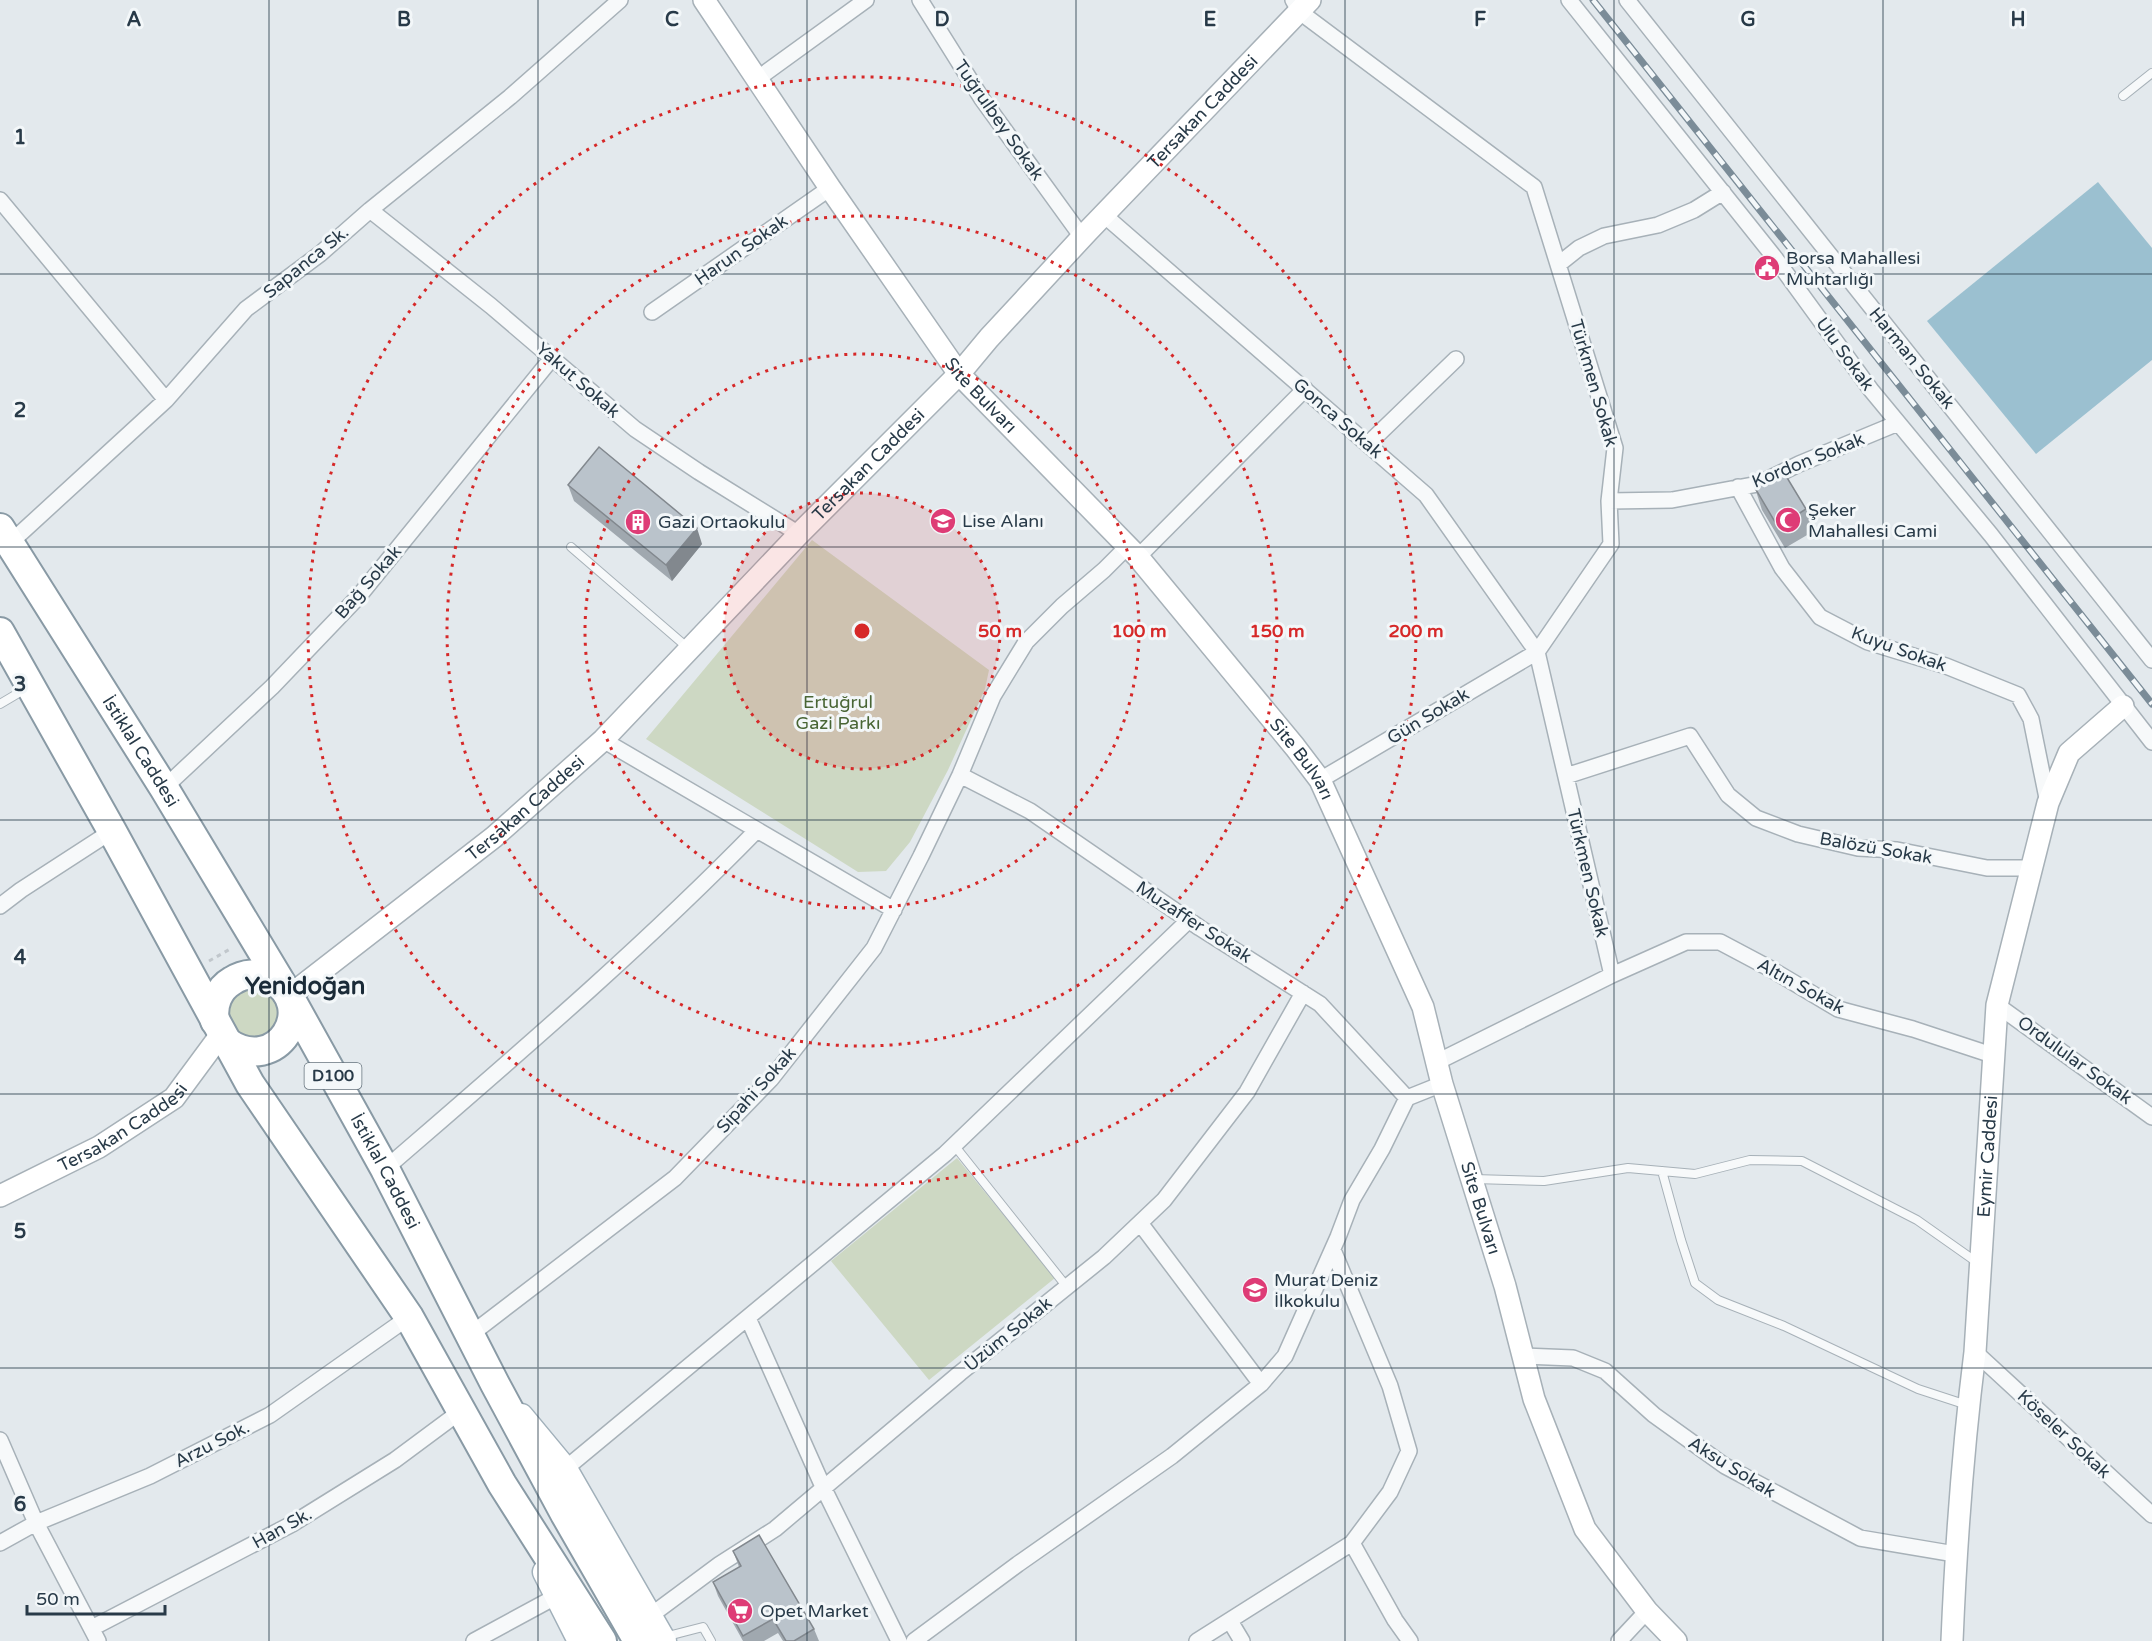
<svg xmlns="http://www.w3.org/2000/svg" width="2152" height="1641" font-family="'Varela Round',sans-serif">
<rect width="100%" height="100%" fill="#e3e9ed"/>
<path fill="#cdd8c3" d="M812 540 989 670 985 689 948 770 910 842 886 871 858 872 646 739Z
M260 987 279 1005 280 1023 260 1042 228 1029 227 1000 242 988Z
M957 1158 1055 1278 929 1380 831 1261Z"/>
<path fill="#9bc0d0" d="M2098 182 2152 248V360L2036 454 1927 321Z"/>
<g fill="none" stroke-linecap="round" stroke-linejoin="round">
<g stroke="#a7b1b8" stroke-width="10">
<path id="lane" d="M2123 96 2152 73
M571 547 688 648
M0 704 27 688
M954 1145 1067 1287
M1662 1171 1681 1240 1695 1283 1718 1300 1784 1326 1918 1389 1967 1405
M1474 1179 1544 1181 1628 1168 1695 1174 1750 1160 1802 1161 1917 1220 1978 1263
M664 1637 703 1627 711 1641"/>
</g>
<g stroke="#a7b1b8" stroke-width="18">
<path id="street" d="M920 0 982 99 1082 237
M1293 0 1300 12 1534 187 1615 448 1609 501 1611 544 1537 652 1612 975 1437 1062
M1569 0 1775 258 1871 390 1991 535 2152 742
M1627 0 2152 660
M757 79 866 0
M0 200 166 400
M370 210 491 306 635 429 699 472 799 534
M1104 215 1426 495 1537 652 1320 780
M1559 264 1579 248 1604 236 1658 225 1694 210 1723 192
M652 312 830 188
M1368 444 1456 359
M1738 487 1782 568 1820 617 1868 642 1946 666 2018 695 2031 719 2048 803
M1609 501 1672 500 1758 484 1799 464 1898 423
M10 543 166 400 246 309 320 254 370 210 510 97 620 0
M1138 557 1305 389
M603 740 894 910
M960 775 1030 811 1200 928 1320 1004 1407 1098
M1566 776 1690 736 1728 795 1756 818 1798 834 1858 848 1897 850 1987 868H2033
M164 788 272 687 359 596 552 358
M0 906 21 890 112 831
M1612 975 1686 942H1720L1769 968 1838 1009 1913 1029 1995 1056
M1997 1005 2152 1117
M385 1169C512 1059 640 950 757 830
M1140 1223 1261 1384
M1333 1250 1390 1386 1409 1451 1390 1492 1352 1543 1395 1620 1410 1641
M748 1318 824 1489 899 1641
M470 1335 675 1178 771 1079 874 948 921 856 960 775 993 696 1026 642 1062 606 1104 570 1128 546
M1975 1352 2152 1515
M1523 1356 1573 1358 1605 1371 1654 1415 1725 1466 1860 1538 1955 1554
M0 1440 36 1523 98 1641
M565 1469 945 1154 1189 920
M0 1543 36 1523 150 1476 270 1415 409 1317
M650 1616 720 1564 775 1529 960 1373 1104 1257 1164 1200 1247 1092 1303 993
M1230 1621 1242 1641
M92 1628 292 1524 395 1460 461 1411
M474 1641 557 1596
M914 1641 1018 1564 1172 1456 1261 1384 1285 1356 1338 1237 1352 1200 1382 1149 1407 1098 1442 1084
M1197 1641 1352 1543
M1619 1641 1647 1611"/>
</g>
<g stroke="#a7b1b8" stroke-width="24">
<g id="secondary">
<path id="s1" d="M704 0 830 188 959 374 1138 557 1295 747 1320 780 1423 1007 1442 1084 1505 1286 1534 1399 1585 1529 1647 1611 1676 1641"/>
<path id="s2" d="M289 996 494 837 603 740 799 534 959 374 989 338 1087 232 1310 0"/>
<path id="s3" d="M0 1196 99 1147 174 1098 222 1033"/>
<path id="s4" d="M1952 1641C1956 1544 1963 1448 1975 1352L1997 1005 2048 803 2069 753 2123 706"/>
</g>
</g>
<g stroke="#a1b0ba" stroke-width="27">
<path id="primary" d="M521 1416 565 1469 664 1641
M545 1572 580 1641"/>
</g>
<g stroke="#899aa5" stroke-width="32">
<g id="highway">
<path id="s5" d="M0 528 164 788 289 996 385 1169 495 1384 565 1514 638 1641"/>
<path d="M0 632 112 831 250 1084 409 1317 502 1484 602 1641"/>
<path d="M215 1021C212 1006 218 989 232 981 244 973 259 972 271 979 320 1006 277 1077 227 1042"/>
</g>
</g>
<path stroke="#c1c7cc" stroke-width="3" stroke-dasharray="4.5 4.5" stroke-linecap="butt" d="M209 961 232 948"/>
<use href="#lane" stroke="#f7f9fa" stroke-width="8"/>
<use href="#street" stroke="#f7f9fa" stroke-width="15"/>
<use href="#secondary" stroke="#fff" stroke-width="21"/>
<use href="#primary" stroke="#fff" stroke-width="24"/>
<use href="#highway" stroke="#fff" stroke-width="28"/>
<g stroke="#7b8c98" stroke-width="7">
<path id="rail" d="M1593 0 2152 704"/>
</g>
<use href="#rail" stroke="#f3f7f9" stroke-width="4.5" stroke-dasharray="14" stroke-linecap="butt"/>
</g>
<path fill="#a0a8af" d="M568 485 702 544 672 581 574 501Z
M1755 488 1806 509 1814 531 1785 548 1762 510Z
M733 1551 814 1629 819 1641H783L778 1633 764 1641H743L718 1596 713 1582 739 1567Z"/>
<path fill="#82888e" d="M697 528 702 544 672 581 666 565Z"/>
<path fill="#bac3cb" stroke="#82888e" stroke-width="1.5" d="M599 447 697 528 666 565 568 485Z
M1783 471 1806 509 1778 527 1755 488Z
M759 1535 814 1629 794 1641H786L773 1619 743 1636 713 1582 741 1566 733 1551Z"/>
<path fill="none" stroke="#283a48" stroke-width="1.5" stroke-opacity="0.55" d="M269 0V1641M538 0V1641M807 0V1641M1076 0V1641M1345 0V1641M1614 0V1641M1883 0V1641M0 274H2152M0 547H2152M0 820H2152M0 1094H2152M0 1368H2152"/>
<circle cx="862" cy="631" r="138" fill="#d62828" fill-opacity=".12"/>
<g fill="none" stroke="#d62828" stroke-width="3" stroke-dasharray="3 6">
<circle cx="862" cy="631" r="138"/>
<circle cx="862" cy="631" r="277"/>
<circle cx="862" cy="631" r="415"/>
<circle cx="862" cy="631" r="554"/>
</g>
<defs>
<g id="civic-disc" transform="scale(1.35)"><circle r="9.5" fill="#de3c76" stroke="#f3f7f9"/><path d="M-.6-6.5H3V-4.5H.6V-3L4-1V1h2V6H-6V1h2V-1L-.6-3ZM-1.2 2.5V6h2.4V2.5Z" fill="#fff"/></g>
<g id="mosque-disc" transform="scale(1.35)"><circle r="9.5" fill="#de3c76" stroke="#f3f7f9"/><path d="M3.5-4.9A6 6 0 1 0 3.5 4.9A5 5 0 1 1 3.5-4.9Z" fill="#fff"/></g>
<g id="school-disc" transform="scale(1.35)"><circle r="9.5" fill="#de3c76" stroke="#f3f7f9"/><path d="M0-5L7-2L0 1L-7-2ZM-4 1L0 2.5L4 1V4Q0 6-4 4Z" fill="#fff"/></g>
<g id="building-disc" transform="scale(1.35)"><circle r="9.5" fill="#de3c76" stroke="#f3f7f9"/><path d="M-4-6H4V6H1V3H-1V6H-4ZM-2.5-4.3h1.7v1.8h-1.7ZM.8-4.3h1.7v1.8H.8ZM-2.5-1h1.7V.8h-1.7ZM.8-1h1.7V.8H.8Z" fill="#fff"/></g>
<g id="supermarket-disc" transform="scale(1.35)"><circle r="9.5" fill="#de3c76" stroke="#f3f7f9"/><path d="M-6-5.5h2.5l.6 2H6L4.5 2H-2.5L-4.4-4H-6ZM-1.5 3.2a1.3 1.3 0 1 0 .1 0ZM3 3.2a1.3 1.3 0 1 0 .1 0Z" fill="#fff"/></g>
</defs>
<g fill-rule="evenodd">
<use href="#civic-disc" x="1767" y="268"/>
<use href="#mosque-disc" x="1788" y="520"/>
<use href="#school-disc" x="943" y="521"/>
<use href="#building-disc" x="638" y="522"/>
<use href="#school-disc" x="1255" y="1290"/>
<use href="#supermarket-disc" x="740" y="1611"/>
</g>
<g text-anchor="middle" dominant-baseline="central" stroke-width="6" stroke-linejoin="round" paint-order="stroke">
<rect fill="#f3f7f9" stroke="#65737d" stroke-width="1.5" x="304.5" y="1063" width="57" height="26" rx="4.5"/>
<g font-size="16" font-weight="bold" fill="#283a48">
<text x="333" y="1076">D100</text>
</g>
<g font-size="18" fill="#283a48" stroke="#f3f7f9">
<text stroke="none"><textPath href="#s2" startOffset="1274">Tersakan Caddesi</textPath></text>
<text transform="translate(999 120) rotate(55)">Tuğrulbey Sokak</text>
<text transform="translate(741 250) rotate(-35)">Harun Sokak</text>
<text transform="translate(306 262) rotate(-39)">Sapanca Sk.</text>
<text transform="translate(1845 354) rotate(54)">Ulu Sokak</text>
<text transform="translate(1912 358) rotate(51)">Harman Sokak</text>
<text transform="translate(578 380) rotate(41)">Yakut Sokak</text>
<text transform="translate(1594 383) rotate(74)">Türkmen Sokak</text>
<text stroke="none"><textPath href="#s1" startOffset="483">Site Bulvarı</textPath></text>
<text transform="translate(1338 418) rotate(41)">Gonca Sokak</text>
<text transform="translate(1808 460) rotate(-22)">Kordon Sokak</text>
<text stroke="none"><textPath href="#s2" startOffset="788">Tersakan Caddesi</textPath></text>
<text transform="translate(368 582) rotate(-49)">Bağ Sokak</text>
<text transform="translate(1899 649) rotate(20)">Kuyu Sokak</text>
<text transform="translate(1428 716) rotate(-31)">Gün Sokak</text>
<text stroke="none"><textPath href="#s5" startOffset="264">İstiklal Caddesi</textPath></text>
<text stroke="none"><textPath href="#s1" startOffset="969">Site Bulvarı</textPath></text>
<text stroke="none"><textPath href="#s2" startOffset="302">Tersakan Caddesi</textPath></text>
<text transform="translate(1876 848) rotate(10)">Balözü Sokak</text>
<text transform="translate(1588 873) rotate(77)">Türkmen Sokak</text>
<text transform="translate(1194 922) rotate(33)">Muzaffer Sokak</text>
<text transform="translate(1801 986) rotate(29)">Altın Sokak</text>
<text transform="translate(2075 1060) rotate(36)">Ordulular Sokak</text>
<text transform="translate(756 1090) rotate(-48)">Sipahi Sokak</text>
<text stroke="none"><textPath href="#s3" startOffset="141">Tersakan Caddesi</textPath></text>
<text stroke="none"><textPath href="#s4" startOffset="486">Eymir Caddesi</textPath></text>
<text stroke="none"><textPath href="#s5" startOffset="750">İstiklal Caddesi</textPath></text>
<text stroke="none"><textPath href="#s1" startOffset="1455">Site Bulvarı</textPath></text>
<text transform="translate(1008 1334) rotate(-39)">Üzüm Sokak</text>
<text transform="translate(2064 1434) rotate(43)">Köseler Sokak</text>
<text transform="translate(212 1444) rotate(-27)">Arzu Sok.</text>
<text transform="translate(1732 1467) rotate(32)">Aksu Sokak</text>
<text transform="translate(282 1528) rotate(-29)">Han Sk.</text>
</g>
<g font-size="18" fill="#283a48" stroke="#f3f7f9" text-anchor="start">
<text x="1786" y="258">Borsa Mahallesi<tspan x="1786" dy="21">Muhtarlığı</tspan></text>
<text x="1808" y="510">Şeker<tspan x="1808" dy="21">Mahallesi Cami</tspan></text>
<text x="962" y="521">Lise Alanı</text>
<text x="658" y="522">Gazi Ortaokulu</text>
<text x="1274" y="1280">Murat Deniz<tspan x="1274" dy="21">İlkokulu</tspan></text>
<text x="760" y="1611">Opet Market</text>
</g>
<g font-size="18" fill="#486534" stroke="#f3f7f9">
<text x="838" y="702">Ertuğrul<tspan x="838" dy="21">Gazi Parkı</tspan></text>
</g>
<g font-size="24" font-weight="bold" fill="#1b2b38" stroke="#f3f7f9">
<text x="305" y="986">Yenidoğan</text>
</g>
</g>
<g font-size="20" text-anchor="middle" font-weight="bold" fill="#283a48" stroke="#f3f7f9" stroke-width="6" stroke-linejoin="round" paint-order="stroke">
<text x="134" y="26">A</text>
<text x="404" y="26">B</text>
<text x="672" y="26">C</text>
<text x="942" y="26">D</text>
<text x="1210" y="26">E</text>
<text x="1480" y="26">F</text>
<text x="1748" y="26">G</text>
<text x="2018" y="26">H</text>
<text x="20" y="144">1</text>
<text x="20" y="417">2</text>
<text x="20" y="691">3</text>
<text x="20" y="964">4</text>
<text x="20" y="1238">5</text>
<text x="20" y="1511">6</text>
</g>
<circle cx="862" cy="631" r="9" fill="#d62828" stroke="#f3f7f9" stroke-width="3"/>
<g font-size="18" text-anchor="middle" font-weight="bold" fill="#d62828" stroke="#f3f7f9" stroke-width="6" stroke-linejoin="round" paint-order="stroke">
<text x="1000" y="637">50 m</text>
<text x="1139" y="637">100 m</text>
<text x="1277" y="637">150 m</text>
<text x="1416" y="637">200 m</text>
</g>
<path d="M27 1605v9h138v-9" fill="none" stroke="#283a48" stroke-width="3"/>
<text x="36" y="1605" font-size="18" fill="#283a48" stroke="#f3f7f9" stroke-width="4.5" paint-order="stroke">50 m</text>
</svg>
